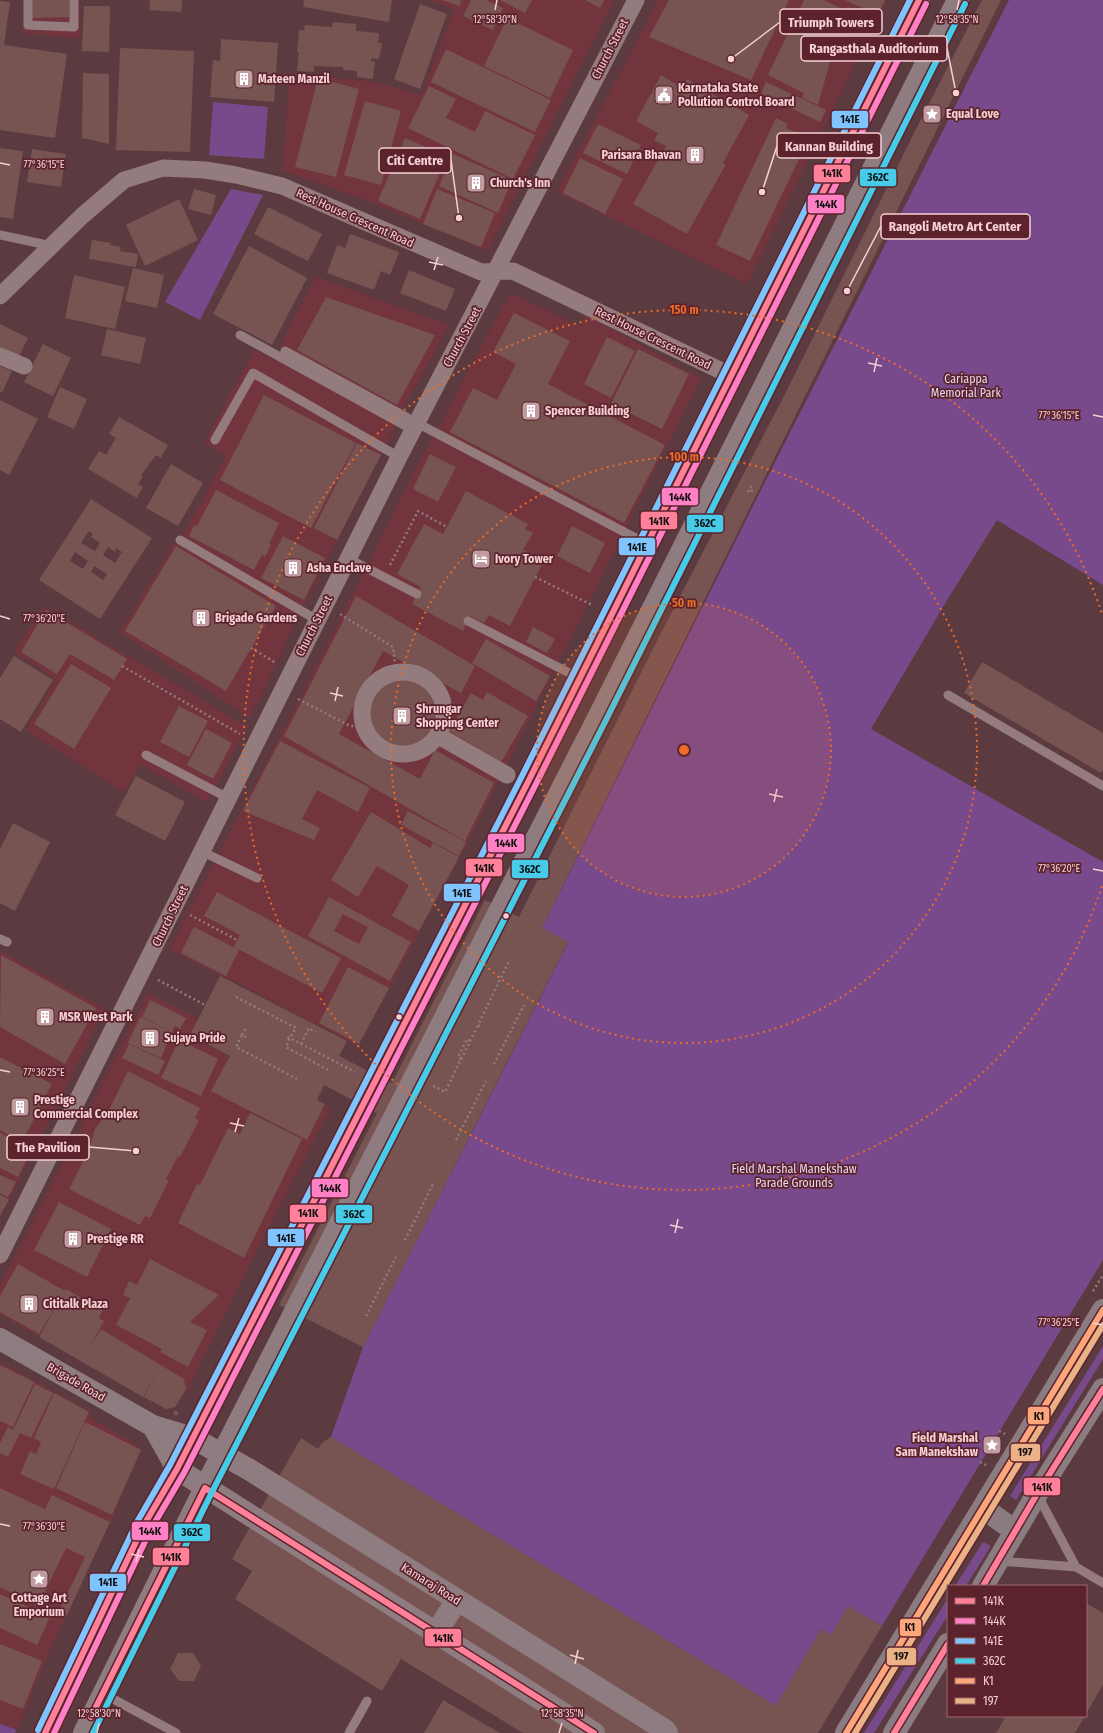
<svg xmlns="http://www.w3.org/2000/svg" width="1103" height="1733" font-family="'Fira Sans Condensed',sans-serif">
<rect width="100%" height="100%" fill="#5b3b40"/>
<path fill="#72343d" d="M23 0H80L79 39 23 33Z
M428 0H614L487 251 374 203 283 171 289 73 375 82 422 95 454 9Z
M658 0H887L747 284 557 192Z
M316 277 449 325 402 411 280 345Z
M510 293 580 326 586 314 701 379 468 842 358 1046 232 980 220 976 170 949 186 916 299 700 408 484Z
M255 349 396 425 301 612 250 718 120 632 176 540 182 537 226 456 204 443Z
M43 606 247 726 207 802 141 765 124 792 26 730 56 679 14 652Z
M0 951 105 1009 0 1218Z
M148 993 198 1019 190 1036 331 1108 250 1264 188 1389 175 1407 166 1410 0 1314V1286Z
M0 1362 89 1411 94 1420 139 1446 141 1450 112 1519 47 1657 17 1730 0 1724Z"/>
<path fill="#784a8b" d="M1009 0H1103V585L997 520 946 602 871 729 1103 862V1260L882 1626 848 1606 831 1635 821 1629 776 1706 331 1437 363 1347 568 943 542 928 763 486Z
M213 102 268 107 264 159 209 155Z
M231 189 263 195 200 320 165 302Z
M1103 1346V1359L1016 1500 1010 1496Z
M983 1542 991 1546 966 1586H955Z
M948 1598V1615L874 1733H864Z
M0 1724 17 1730 15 1733H0Z"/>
<path fill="#775452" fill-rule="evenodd" d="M32 0H69V17L32 18Z
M150 0H182L181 12 149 10Z
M304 0H392L389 22 303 7Z
M441 0H461L460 6Z
M471 0H486L503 8 493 30 463 16Z
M500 0H532L525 13Z
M585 0H604L600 8Z
M669 0H789L751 80 649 37Z
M804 0H824L846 11 848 7 863 14 847 34 830 62 818 105 802 98 804 93 768 75Z
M845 0H885L878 15Z
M982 0H1001L542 928 568 942 363 1347 279 1305 377 1113 324 1085 317 1100 325 1104 307 1140 211 1091 230 1056 190 1035 220 976 347 1041 339 1056 392 1083 485 900 519 917 662 631 786 392 915 131Z
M0 1 10 2 4 45 67 54 55 138 0 130Z
M420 4 447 14 420 89 394 79Z
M84 6H110L109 52 82 51Z
M507 18 573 50 550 98 484 66Z
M333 22 356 24V31L379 33 378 43H382L379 59 371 58V61L375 62 373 79 357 77V71L343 70V67L314 66V72L297 71 299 52H297L299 30H304L305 25 332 27Z
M221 39 278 43 274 102 210 97 213 60 220 61Z
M120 48 194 51 190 152 116 150Z
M446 49 551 100 535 132 431 82Z
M83 73 109 74V144L82 138Z
M661 75 682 88 687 79 749 115 723 163 726 164 687 234 633 204 666 146 654 140 658 133 636 121Z
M318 78 359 89 336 177 295 167Z
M766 82 826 110 820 122 761 94Z
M429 86 456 99 446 118 475 132 485 111 535 135 513 179 408 128Z
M365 101 401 111 381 185 344 175Z
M776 118 788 124 786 128 809 138 750 261 716 245Z
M598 124 641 145 627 174 583 153Z
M405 138 447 156 420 219 378 201Z
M0 148 23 151 13 219 0 217Z
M32 149 66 154 61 187 27 182Z
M453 154 512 180 498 213 439 186Z
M580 158 623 179 605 214 563 193Z
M194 189 216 195 211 215 188 209Z
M437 189 495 213 481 247 423 224Z
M179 199 198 240 145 266 126 225Z
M268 207 322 234 308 261 254 234Z
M350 234 399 252 390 275 381 271 374 290 327 273 337 245 345 248Z
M92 240 111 243 110 245 121 247 120 251 138 254 136 267 89 259Z
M249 246 307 278 272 345 213 314Z
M133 268 164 275 157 308 125 301Z
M409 270 455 289 446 311 400 293Z
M74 275 125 287 115 329 65 318Z
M326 297 435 335 397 405 297 350Z
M514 313 570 341 548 384 665 445 624 523 450 432 473 388 497 400 516 364 493 352Z
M0 324 28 338 18 358 0 350Z
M107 329 146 338 140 364 101 355Z
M607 337 635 351 611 398 584 384Z
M43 344 71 358 53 396 24 382Z
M638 349 689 374 662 429 611 404Z
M0 366 12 371 2 393 0 392Z
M60 387 87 399 74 429 47 417Z
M264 395 356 443 311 528 220 480Z
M0 400 38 419 9 475 0 470Z
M119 417 168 445 161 458 156 455 141 475 143 476 138 484 143 487 137 498 88 469 99 451 106 455 116 438 109 434Z
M357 443 381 455 337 540 314 528Z
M430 454 456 467 438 502 413 489Z
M171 464 203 483 178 526 146 508Z
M216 490 279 523 269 544 271 545 265 557 262 555 254 570 189 536 194 525 197 526Z
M466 491 528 524 525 529 533 533 523 550 544 561 510 626 489 615 484 623 470 616 463 631 412 604 421 587 397 574 424 524 443 534Z
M91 499 152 538 100 619 39 580ZM89 531 93 534 91 537 100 543 95 551 81 543ZM108 547 115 552 116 548 122 552 115 563 103 555ZM75 552 88 561 83 569 70 561ZM94 566 107 574 103 580 91 572Z
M572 526 605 543 590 573 557 556Z
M283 536 325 558 304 600 261 578Z
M176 546 276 606 226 691 125 631Z
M356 596 475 666 461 693 383 651 339 734 420 779 435 750 494 783 465 841 284 736Z
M46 610 127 659 114 680 70 654 57 674 21 652Z
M533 627 555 639 547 653 526 642Z
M486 639 550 676 536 701 472 663Z
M14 656 53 680 21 732 0 719V678Z
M982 662 1103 733V770L1101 773 964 693Z
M71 664 111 688 74 749 34 724Z
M369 713a33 33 0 1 1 66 0a33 33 0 1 1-66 0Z
M487 692 528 716 501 762 449 731 471 693 483 700Z
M179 706 208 721 189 757 160 742Z
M206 729 232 743 213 779 187 765Z
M280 741 370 788 358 812 317 790 302 819 320 828 314 840 243 811Z
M136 776 185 802 165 841 115 815Z
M408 811 466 842 459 856 401 825Z
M371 812 430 848 433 843 459 857 419 931 392 916 409 885 377 866 358 897 331 880Z
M13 823 50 842 15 911 0 903V849Z
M217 892 341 958 322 993 234 947 240 935 204 916Z
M329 897 411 942 390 981 308 936ZM343 914 368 927 359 944 334 931Z
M194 927 239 950 226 976 181 953Z
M1 955 96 1008 65 1064 0 1027Z
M348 967 389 988 359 1044 319 1023Z
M150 1000 186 1018 180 1029 175 1026 172 1032 142 1017Z
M140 1017 172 1032 161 1058 128 1043Z
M179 1040 218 1059 201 1096 161 1078Z
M129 1044 165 1061 158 1075 122 1058Z
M0 1057 52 1084 22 1142 0 1130Z
M128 1071 200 1108 195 1118 199 1120 180 1157 178 1156 166 1179 169 1180 150 1218 145 1216 140 1225 69 1189 87 1154 95 1129 109 1110Z
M250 1113 302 1139 244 1258 178 1223 197 1184 200 1185 228 1128 240 1134Z
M0 1133 32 1149 18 1177 0 1168Z
M0 1175 16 1182 8 1197 0 1193Z
M0 1195 9 1199 0 1216Z
M59 1202 111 1229 87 1277 34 1250Z
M150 1259 219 1295 190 1322 207 1330 188 1367 160 1352 162 1349 116 1325 130 1298 123 1295 129 1281 137 1285Z
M18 1264 65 1291 39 1334 0 1312V1296Z
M66 1289 103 1310 99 1318 104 1321 89 1348 101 1329 184 1379 186 1389 175 1407 166 1409 144 1397 158 1371 143 1397 39 1337Z
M0 1365 34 1382 13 1427 0 1421Z
M35 1384 53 1393 31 1438 20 1433 8 1457 0 1453V1443L8 1427 13 1430Z
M54 1393 89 1412 54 1489 20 1474 30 1451 36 1454 41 1442 34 1438Z
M173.5 1413a2.5 2.5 0 1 1 5 0a2.5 2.5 0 1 1-5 0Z
M85 1422 141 1450 112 1515 56 1488Z
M331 1437 776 1706 821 1629 831 1635 848 1606 882 1626 818 1733H523L401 1659 382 1691 235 1599 252 1571 232 1559 301 1438 318 1449 322 1443Z
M0 1488 45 1509 52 1495 110 1522 66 1617 58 1613 85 1557 66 1548 38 1606 0 1587Z
M0 1594 50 1617 37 1645 0 1628Z
M1086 1603 1103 1613V1685L1086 1714Z
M0 1644 42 1661 23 1709 0 1700Z
M178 1653H193L201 1666 194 1681H179L170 1669Z
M443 1700 500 1733H424Z
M1006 1716H1085L1075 1733H996Z"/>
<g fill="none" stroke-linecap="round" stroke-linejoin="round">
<path stroke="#917b7d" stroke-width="2.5" stroke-dasharray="2 3" stroke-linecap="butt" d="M748 492 751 487 753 488 750 494
M390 565 418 511 447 527
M535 577 592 605
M340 614 393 647 396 672
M251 648 276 663
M122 666 240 734
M298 699 350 726H364
M190 915 237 940
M158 980 205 1005
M236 997 296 1028 290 1038 287 1037
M480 1026 478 1025 509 961
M242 1035 247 1027
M246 1037 242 1035 236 1047 297 1079
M301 1044 309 1028 316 1032
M461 1059 458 1057 467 1039 470 1041
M494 1064 524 1005
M328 1070 286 1047 290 1038 355 1072
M433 1086 445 1092 478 1025
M456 1140 486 1081
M405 1240 434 1182
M1093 1291 1103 1275
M366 1316 396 1257
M999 1431 1005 1434
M980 1462 986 1465"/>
<path stroke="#947b7e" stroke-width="9" d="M28 0V25L74 27V0
M0 235 52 246
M240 335 413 430
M285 351 417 423 647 544
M215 440 253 373 399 457
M180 540 317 620
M349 559 417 594
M468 621 579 678
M948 695 1103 786
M146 755 228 798
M201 851 257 878
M0 939 7 942
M1038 1496 1076 1567
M999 1561 1076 1567 1103 1583
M104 1694 176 1733
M349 1733 367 1701"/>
<path stroke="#947b7e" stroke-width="17" d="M0 296 82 216 124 180 163 168 205 170 236 175 282 186 481 272 513 271 732 376
M0 356 24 366
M362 713a41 41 0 1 1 82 0a41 41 0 1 1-82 0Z
M437 735 507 775
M0 1255 399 457 636 0"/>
<path stroke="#8f7c80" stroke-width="22" d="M0 1339 153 1426 193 1438 250 1470 665 1730 667 1733
M153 1426 177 1469 594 1733
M436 1633 457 1600
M45 1733 144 1525 177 1469 211 1400 529 780 919 0
M84 1733 205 1488 598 718 958 0"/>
<path stroke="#8b7c82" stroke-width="22" d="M983 1508 1015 1531
M983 1586 1037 1494 1103 1389
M846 1733 1103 1310
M894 1733 948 1644"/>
<g stroke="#5c232c" stroke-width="9">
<path id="bus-1" d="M983 1586 1037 1494 1103 1389
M91 1717 205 1488 594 1733
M45 1733 144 1525 177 1469 529 780 919 0
M894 1733 948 1644"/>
</g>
<g stroke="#5c232c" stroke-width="9">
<path id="bus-2" d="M54 1733 151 1529 184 1473 536 784 926 4"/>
</g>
<g stroke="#5c232c" stroke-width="9">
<path id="bus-3" d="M38 1730 137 1522 170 1465 522 776 910 0"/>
</g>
<g stroke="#5c232c" stroke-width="9">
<path id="bus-4" d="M93 1733 212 1492 605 722 965 4"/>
</g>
<g stroke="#5c232c" stroke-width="9">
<path id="bus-5" d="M846 1733 1103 1310"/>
</g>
<g stroke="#5c232c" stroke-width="9">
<path id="bus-6" d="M855 1733 1103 1325"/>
</g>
<use href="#bus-1" stroke="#ff8098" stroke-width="6"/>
<use href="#bus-2" stroke="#ff80c5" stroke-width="6"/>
<use href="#bus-3" stroke="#80c4ff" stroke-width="6"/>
<use href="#bus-4" stroke="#46cce9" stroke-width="6"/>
<use href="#bus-5" stroke="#fea67b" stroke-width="6"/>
<use href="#bus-6" stroke="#ebb288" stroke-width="6"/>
</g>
<path fill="none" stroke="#f6d1d4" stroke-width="1.5" d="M495 10 497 0M957 10 959 0M0 163 10 165M429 262 443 265M434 270 438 257M868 363 882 366M874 372 877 358M1093 415 1103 417M0 616 10 619M330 693 343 696M335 701 338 687M769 794 783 797M774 802 777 789M1093 869 1103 871M0 1070 10 1072M230 1123 244 1126M235 1132 239 1118M670 1225 683 1228M675 1233 678 1219M1093 1323 1103 1325M0 1524 10 1526M131 1554 144 1557M136 1562 139 1549M570 1655 584 1659M575 1664 578 1650M97 1733 99 1723M559 1733 562 1723"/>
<circle cx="684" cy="750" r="147" fill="#ea6b2a" fill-opacity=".12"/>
<g fill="none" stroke="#ea6b2a" stroke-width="2" stroke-dasharray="2 4">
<circle cx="684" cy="750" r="147"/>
<circle cx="684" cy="750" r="293"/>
<path d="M1102 886A440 440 0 1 1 1102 614"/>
</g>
<defs>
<g id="building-square" transform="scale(1)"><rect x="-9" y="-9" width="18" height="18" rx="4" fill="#c09ca0" stroke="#5c232c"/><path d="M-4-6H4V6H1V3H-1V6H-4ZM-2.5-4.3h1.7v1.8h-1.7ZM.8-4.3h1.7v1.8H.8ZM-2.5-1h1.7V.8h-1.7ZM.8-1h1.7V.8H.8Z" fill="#fff"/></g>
<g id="civic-square" transform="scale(1)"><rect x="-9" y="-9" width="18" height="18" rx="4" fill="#c09ca0" stroke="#5c232c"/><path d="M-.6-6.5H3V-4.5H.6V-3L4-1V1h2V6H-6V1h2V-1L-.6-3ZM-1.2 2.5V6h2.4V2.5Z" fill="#fff"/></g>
<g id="sight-square" transform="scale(1)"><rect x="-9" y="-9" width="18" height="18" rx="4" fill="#c09ca0" stroke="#5c232c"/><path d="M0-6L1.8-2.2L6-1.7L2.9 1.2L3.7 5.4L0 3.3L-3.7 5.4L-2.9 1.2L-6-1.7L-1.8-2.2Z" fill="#fff"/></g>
<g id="hotel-square" transform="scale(1)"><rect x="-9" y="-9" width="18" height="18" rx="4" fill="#c09ca0" stroke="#5c232c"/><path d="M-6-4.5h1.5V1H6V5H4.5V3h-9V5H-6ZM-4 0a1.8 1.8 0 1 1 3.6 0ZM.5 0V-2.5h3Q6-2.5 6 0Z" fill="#fff"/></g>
</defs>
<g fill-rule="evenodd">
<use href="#building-square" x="244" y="79"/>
<use href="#civic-square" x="664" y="95"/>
<use href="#sight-square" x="932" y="114"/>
<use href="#building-square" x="695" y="155"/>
<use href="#building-square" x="476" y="183"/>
<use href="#building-square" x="531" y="411"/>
<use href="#hotel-square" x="481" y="559"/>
<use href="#building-square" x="293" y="568"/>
<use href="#building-square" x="201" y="618"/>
<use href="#building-square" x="402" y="716"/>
<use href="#building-square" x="45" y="1017"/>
<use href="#building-square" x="150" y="1038"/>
<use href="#building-square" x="20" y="1107"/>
<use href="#building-square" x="73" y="1239"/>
<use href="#building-square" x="29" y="1304"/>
<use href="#sight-square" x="992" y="1445"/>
<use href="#sight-square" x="39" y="1579"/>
</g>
<g fill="#f6d1d4" stroke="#5c232c" stroke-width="1.5">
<circle cx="506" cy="916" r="3.5"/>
<circle cx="399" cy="1017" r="3.5"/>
</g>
<g text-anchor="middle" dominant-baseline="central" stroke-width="3.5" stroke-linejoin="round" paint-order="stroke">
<g font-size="12" fill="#f6d1d4" stroke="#5c232c">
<text transform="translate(610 49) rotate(-63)">Church Street</text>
<text transform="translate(355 218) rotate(24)">Rest House Crescent Road</text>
<text transform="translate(462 337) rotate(-62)">Church Street</text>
<text transform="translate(653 338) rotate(26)">Rest House Crescent Road</text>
<text transform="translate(314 626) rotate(-63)">Church Street</text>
<text transform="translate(170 916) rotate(-64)">Church Street</text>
<text transform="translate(76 1382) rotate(30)">Brigade Road</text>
<text transform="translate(431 1584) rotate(32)">Kamaraj Road</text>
</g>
<g font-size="12" font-weight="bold" fill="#f6d1d4" stroke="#5c232c" text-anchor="start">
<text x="258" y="79">Mateen Manzil</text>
<text x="678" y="88">Karnataka State<tspan x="678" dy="14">Pollution Control Board</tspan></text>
<text x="946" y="114">Equal Love</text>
<text x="681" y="155" text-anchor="end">Parisara Bhavan</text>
<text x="490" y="183">Church's Inn</text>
<text x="545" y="411">Spencer Building</text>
<text x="495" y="559">Ivory Tower</text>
<text x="307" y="568">Asha Enclave</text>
<text x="215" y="618">Brigade Gardens</text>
<text x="416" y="709">Shrungar<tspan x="416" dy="14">Shopping Center</tspan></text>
<text x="59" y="1017">MSR West Park</text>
<text x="164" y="1038">Sujaya Pride</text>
<text x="34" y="1100">Prestige<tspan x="34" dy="14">Commercial Complex</tspan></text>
<text x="87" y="1239">Prestige RR</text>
<text x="43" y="1304">Cititalk Plaza</text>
<text x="978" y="1438" text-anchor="end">Field Marshal<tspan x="978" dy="14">Sam Manekshaw</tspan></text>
<text x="39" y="1598" text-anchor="middle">Cottage Art<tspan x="39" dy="14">Emporium</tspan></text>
</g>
<g font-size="12" fill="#e5d7ee" stroke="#5c232c">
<text x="966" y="379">Cariappa<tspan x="966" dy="14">Memorial Park</tspan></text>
<text x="794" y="1169">Field Marshal Manekshaw<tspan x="794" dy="14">Parade Grounds</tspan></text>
</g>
</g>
<g font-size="10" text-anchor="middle" fill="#f6d1d4" stroke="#5c232c" stroke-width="3.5" stroke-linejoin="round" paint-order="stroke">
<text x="495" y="23">12°58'30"N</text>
<text x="957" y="23">12°58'35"N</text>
<text x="44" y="168">77°36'15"E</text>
<text x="1059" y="419">77°36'15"E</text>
<text x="44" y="622">77°36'20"E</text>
<text x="1059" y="872">77°36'20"E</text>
<text x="44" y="1076">77°36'25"E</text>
<text x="1059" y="1326">77°36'25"E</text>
<text x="44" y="1530">77°36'30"E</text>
<text x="99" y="1717">12°58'30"N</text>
<text x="562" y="1717">12°58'35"N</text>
</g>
<circle cx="684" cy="750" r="6" fill="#ea6b2a" stroke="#5c232c" stroke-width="2"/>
<g font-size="12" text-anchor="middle" font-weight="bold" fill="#ea6b2a" stroke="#5c232c" stroke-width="3.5" stroke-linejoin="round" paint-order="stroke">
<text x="684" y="314">150 m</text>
<text x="684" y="461">100 m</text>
<text x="684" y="607">50 m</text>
</g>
<path fill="none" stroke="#f6d1d4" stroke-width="1.5" d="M731 59L780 22M956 93L947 48M762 192L777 146M459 218L451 160M847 291L881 226M136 1151L89 1147"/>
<g fill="#f6d1d4" stroke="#5c232c" stroke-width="1.5">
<circle cx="731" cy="59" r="4"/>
<circle cx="956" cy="93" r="4"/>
<circle cx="762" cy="192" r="4"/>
<circle cx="459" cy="218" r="4"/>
<circle cx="847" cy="291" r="4"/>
<circle cx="136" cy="1151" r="4"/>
</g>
<g fill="#5c232c" stroke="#f6d1d4" stroke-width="1.5">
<rect x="780" y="9" width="102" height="25" rx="4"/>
<rect x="801" y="36" width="146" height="25" rx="4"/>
<rect x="777" y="133" width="104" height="25" rx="4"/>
<rect x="379" y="148" width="72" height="25" rx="4"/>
<rect x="881" y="214" width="149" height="25" rx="4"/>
<rect x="7" y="1135" width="82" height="25" rx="4"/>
</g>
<g font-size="13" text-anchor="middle" font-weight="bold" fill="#f6d1d4">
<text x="831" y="27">Triumph Towers</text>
<text x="874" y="53">Rangasthala Auditorium</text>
<text x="829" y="151">Kannan Building</text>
<text x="415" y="165">Citi Centre</text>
<text x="955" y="231">Rangoli Metro Art Center</text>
<text x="48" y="1152">The Pavilion</text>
</g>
<g stroke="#5c232c" stroke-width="1.5">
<rect x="831" y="110" width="38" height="19" rx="4" fill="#80c4ff"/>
<rect x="813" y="164" width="38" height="19" rx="4" fill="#ff8098"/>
<rect x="859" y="168" width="38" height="19" rx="4" fill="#46cce9"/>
<rect x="807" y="194" width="38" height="20" rx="4" fill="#ff80c5"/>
<rect x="661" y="487" width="38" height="19" rx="4" fill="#ff80c5"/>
<rect x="640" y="511" width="38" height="19" rx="4" fill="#ff8098"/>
<rect x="686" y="514" width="38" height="19" rx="4" fill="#46cce9"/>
<rect x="618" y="537" width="38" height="19" rx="4" fill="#80c4ff"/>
<rect x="487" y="833" width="38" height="20" rx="4" fill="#ff80c5"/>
<rect x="465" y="858" width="38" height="19" rx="4" fill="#ff8098"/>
<rect x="511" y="859" width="38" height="20" rx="4" fill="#46cce9"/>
<rect x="443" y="883" width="38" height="19" rx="4" fill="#80c4ff"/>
<rect x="311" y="1178" width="38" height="20" rx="4" fill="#ff80c5"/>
<rect x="289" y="1204" width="38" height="19" rx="4" fill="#ff8098"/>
<rect x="335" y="1204" width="38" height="20" rx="4" fill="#46cce9"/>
<rect x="267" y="1228" width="38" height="19" rx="4" fill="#80c4ff"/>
<rect x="1027" y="1406" width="23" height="19" rx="4" fill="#fea67b"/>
<rect x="1010" y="1443" width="31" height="19" rx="4" fill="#ebb288"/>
<rect x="1023" y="1477" width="38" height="19" rx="4" fill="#ff8098"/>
<rect x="131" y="1521" width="38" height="20" rx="4" fill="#ff80c5"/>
<rect x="173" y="1523" width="38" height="19" rx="4" fill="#46cce9"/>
<rect x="152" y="1547" width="38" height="19" rx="4" fill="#ff8098"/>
<rect x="89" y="1573" width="38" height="19" rx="4" fill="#80c4ff"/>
<rect x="899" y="1618" width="23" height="19" rx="4" fill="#fea67b"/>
<rect x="424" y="1628" width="38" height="19" rx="4" fill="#ff8098"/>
<rect x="886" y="1647" width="31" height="19" rx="4" fill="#ebb288"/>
</g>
<g font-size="11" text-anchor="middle" font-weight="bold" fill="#111">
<text x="850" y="123">141E</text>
<text x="832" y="177">141K</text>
<text x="878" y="181">362C</text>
<text x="826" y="208">144K</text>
<text x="680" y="501">144K</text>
<text x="659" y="525">141K</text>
<text x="705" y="527">362C</text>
<text x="637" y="551">141E</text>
<text x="506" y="847">144K</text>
<text x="484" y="872">141K</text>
<text x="530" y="873">362C</text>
<text x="462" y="897">141E</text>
<text x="330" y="1192">144K</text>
<text x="308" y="1217">141K</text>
<text x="354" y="1218">362C</text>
<text x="286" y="1242">141E</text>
<text x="1039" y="1420">K1</text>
<text x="1025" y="1456">197</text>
<text x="1042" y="1491">141K</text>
<text x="150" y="1535">144K</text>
<text x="192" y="1536">362C</text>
<text x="171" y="1561">141K</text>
<text x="108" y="1586">141E</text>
<text x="910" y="1631">K1</text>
<text x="443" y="1642">141K</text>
<text x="901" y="1660">197</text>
</g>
<rect x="947" y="1585" width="140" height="132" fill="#5c232c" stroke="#9a696f"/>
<rect x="955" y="1598" width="20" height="6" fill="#ff8098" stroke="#9a696f"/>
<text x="983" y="1605" font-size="12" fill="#f6d1d4">141K</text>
<rect x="955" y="1618" width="20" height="6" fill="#ff80c5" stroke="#9a696f"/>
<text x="983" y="1625" font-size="12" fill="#f6d1d4">144K</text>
<rect x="955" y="1638" width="20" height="6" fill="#80c4ff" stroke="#9a696f"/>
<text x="983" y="1645" font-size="12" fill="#f6d1d4">141E</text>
<rect x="955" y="1658" width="20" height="6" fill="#46cce9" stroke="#9a696f"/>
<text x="983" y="1665" font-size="12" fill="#f6d1d4">362C</text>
<rect x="955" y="1678" width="20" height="6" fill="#fea67b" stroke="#9a696f"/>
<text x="983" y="1685" font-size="12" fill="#f6d1d4">K1</text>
<rect x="955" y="1698" width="20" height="6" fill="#ebb288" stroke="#9a696f"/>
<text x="983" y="1705" font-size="12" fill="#f6d1d4">197</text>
</svg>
